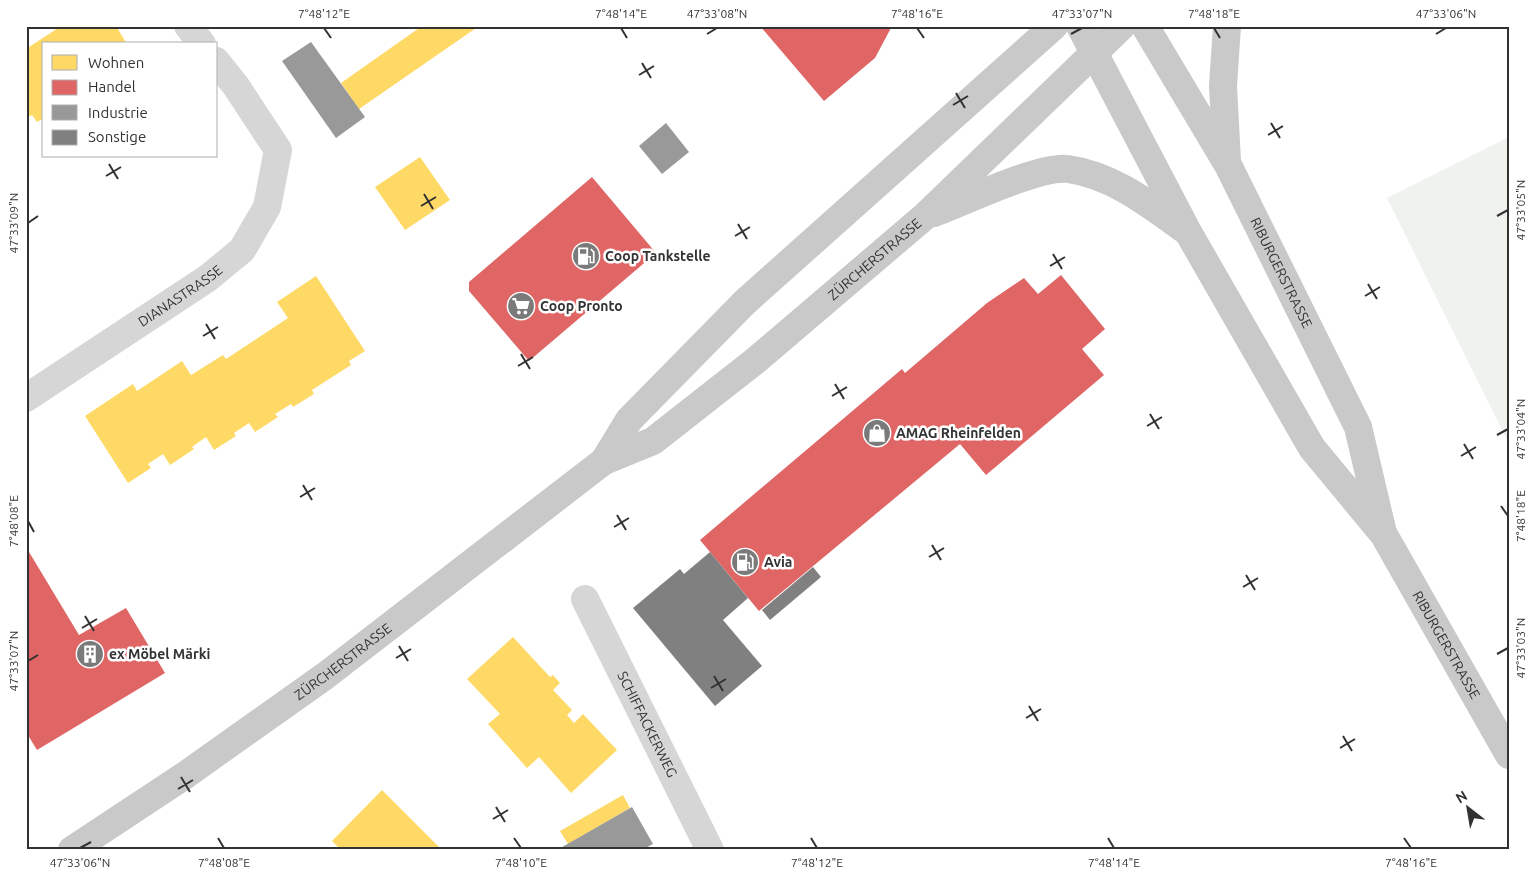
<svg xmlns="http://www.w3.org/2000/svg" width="1535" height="876" font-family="Ubuntu,sans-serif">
<rect width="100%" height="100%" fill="#fff"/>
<path fill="#f0f3ed" d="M1509 137V444L1387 198Z"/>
<path fill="#ffd966" d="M61 26H116L127 44H44V118L37 122 32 115 26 118V49Z
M422 26H479L359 109 341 83Z
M420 157 450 200 405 230 375 187Z
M316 276 365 351 349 361 351 365 312 390 314 394 293 407 291 404 275 414 278 417 255 432 249 423 234 433 236 436 214 450 206 437 192 447 194 449 170 465 163 454 148 464 151 468 128 483 85 416 133 384 137 391 182 361 191 375 223 355 226 359 288 318 277 302Z
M513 637 550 677 553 675 560 683 553 690 572 710 567 715 574 723 583 714 617 750 571 793 539 757 527 768 488 724 500 714 467 679Z
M382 790 442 850H341L332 841Z
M623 795 630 808 568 844 560 831Z"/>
<path fill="#e06666" d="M760 26H892L875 58 824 101Z
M592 177 656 253 529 361 469 291V282Z
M1061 275 1105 329 1082 349 1104 375 986 475 960 444 759 611 700 540 902 369 905 373 987 303 1024 278 1038 294Z
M26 547 79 635 126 608 165 673 37 750 26 732Z"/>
<path fill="#999" d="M311 42 365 117 336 138 282 61Z
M666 123 689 152 662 174 639 146Z
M632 807 653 844 642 850H557Z"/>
<path fill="#808080" d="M710 552 748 598 723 620 762 666 715 706 633 608 680 569 684 574Z
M813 567 821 577 770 620 762 610Z"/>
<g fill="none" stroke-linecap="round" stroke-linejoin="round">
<g stroke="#d6d6d6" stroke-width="28">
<path d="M188 26 202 44"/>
<path id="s1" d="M26 398 208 278 242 250 267 207 278 150 236 86 216 61"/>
<path id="s2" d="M585 599 710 850"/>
</g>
<g stroke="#c9c9c9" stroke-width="28">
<path id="s3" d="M1080 26 1188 232 1312 448 1384 535 1509 755"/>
<path id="s4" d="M1145 26 1228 165 1358 427 1382 529"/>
<path d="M1227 161 1223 86 1227 26"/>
<path d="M934 213C964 202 1040 165 1068 169 1112 175 1149 204 1185 230"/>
<path d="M604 461 629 420 745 302 1054 26"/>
<path id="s5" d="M72 850 184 776 325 676 604 461 653 441 755 361 924 217 1122 26"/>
</g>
</g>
<path fill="none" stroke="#323232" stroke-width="2" d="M324 28 331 38M621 28 627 38M917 28 924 38M1214 28 1220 38M707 34 717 28M1071 34 1082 28M1436 34 1446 28M642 63 651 78M639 75 654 66M956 93 965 108M953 105 968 96M1271 123 1280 138M1268 135 1283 126M109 164 118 179M106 176 121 167M424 194 433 209M421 206 436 197M1497 216 1508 210M28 223 38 216M738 224 747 239M735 236 750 227M1053 254 1062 269M1050 266 1065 257M1368 284 1377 299M1365 296 1380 287M206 324 215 339M203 336 218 327M521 354 530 369M518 366 533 357M835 384 844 399M832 396 847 387M1150 414 1159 429M1147 426 1162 417M1497 435 1508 429M1464 444 1473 459M1461 456 1476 447M303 485 312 500M300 497 315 488M1501 506 1508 516M617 515 626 530M28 521 34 532M614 527 629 518M932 545 941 560M929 557 944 548M1246 575 1255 590M1243 587 1258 578M85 616 94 631M82 628 97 619M399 646 408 661M1497 654 1508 648M396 658 411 649M28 661 38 655M714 676 723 691M711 688 726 679M1029 706 1038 721M1026 718 1041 709M1343 736 1352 751M1340 748 1355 739M181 777 190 792M178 789 193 780M496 807 505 822M493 819 508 810M218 838 224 848M514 838 521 848M811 838 817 848M1108 838 1114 848M1404 838 1411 848M80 848 91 842"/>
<defs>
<g id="fuel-disc" transform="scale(1.4375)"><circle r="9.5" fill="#7a7a7a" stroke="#fff"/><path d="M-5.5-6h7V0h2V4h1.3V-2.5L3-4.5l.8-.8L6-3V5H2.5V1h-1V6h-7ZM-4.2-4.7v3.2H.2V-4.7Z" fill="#fff"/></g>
<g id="supermarket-disc" transform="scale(1.4375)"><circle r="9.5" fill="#7a7a7a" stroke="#fff"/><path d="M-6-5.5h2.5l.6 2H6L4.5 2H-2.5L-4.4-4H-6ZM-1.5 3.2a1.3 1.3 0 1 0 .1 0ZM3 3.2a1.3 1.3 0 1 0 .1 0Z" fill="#fff"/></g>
<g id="shop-disc" transform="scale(1.4375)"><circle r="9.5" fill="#7a7a7a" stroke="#fff"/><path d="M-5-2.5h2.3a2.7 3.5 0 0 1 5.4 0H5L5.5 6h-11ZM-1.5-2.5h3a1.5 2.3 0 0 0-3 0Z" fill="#fff"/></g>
<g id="building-disc" transform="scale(1.4375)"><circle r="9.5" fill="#7a7a7a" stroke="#fff"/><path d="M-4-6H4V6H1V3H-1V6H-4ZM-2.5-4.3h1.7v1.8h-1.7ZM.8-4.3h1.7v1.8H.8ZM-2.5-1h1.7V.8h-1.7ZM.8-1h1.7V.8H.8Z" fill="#fff"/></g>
</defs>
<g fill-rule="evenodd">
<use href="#fuel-disc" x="586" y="256"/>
<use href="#supermarket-disc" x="521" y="306"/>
<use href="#shop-disc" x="877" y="433"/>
<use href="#fuel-disc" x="745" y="562"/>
<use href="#building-disc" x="90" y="654"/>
</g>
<g text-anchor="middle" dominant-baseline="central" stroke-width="5" stroke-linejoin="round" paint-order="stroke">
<g font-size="14" font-weight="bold" fill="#323232" stroke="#fff" text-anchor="start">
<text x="605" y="256">Coop Tankstelle</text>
<text x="540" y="306">Coop Pronto</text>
<text x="896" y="433">AMAG Rheinfelden</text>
<text x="764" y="562">Avia</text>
<text x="109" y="654">ex Möbel Märki</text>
</g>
<g font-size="14" fill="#323232" stroke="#fff">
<text stroke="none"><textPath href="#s5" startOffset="999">ZÜRCHERSTRASSE</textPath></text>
<text stroke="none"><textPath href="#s4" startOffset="282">RIBURGERSTRASSE</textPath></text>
<text stroke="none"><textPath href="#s1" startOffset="185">DIANASTRASSE</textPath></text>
<text stroke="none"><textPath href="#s3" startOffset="721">RIBURGERSTRASSE</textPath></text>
<text stroke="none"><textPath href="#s5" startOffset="330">ZÜRCHERSTRASSE</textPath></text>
<text stroke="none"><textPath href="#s2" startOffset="140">SCHIFFACKERWEG</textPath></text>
</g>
</g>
<rect width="1535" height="876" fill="none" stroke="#ffffff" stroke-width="55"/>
<rect x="42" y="42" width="175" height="115" fill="#ffffff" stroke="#adadad"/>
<rect x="52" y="55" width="25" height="15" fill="#ffd966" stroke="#adadad"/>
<text x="88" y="68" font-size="15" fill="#323232">Wohnen</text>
<rect x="52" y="80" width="25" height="15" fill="#e06666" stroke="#adadad"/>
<text x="88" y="92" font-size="15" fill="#323232">Handel</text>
<rect x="52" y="105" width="25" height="15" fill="#999999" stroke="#adadad"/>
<text x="88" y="118" font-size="15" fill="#323232">Industrie</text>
<rect x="52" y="130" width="25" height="15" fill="#808080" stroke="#adadad"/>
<text x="88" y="142" font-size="15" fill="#323232">Sonstige</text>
<g transform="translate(1468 808) rotate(329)" stroke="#ffffff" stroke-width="4" paint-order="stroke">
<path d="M0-4L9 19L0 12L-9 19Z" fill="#323232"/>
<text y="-8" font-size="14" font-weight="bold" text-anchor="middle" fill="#323232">N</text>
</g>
<rect x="28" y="28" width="1480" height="820" fill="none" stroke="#323232" stroke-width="2"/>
<g font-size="12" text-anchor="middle" fill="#323232">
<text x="324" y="18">7°48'12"E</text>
<text x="621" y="18">7°48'14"E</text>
<text x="717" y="18">47°33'08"N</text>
<text x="917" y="18">7°48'16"E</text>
<text x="1082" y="18">47°33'07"N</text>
<text x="1214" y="18">7°48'18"E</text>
<text x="1446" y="18">47°33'06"N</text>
<text transform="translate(1521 210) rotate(-90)" y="4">47°33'05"N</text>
<text transform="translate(14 223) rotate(-90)" y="4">47°33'09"N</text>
<text transform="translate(1521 429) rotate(-90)" y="4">47°33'04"N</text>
<text transform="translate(1521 516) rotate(-90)" y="4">7°48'18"E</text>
<text transform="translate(14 521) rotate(-90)" y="4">7°48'08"E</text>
<text transform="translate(1521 648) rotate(-90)" y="4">47°33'03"N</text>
<text transform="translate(14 661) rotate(-90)" y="4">47°33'07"N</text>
<text x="80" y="867">47°33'06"N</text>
<text x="224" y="867">7°48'08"E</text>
<text x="521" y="867">7°48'10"E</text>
<text x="817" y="867">7°48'12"E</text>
<text x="1114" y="867">7°48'14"E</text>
<text x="1411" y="867">7°48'16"E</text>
</g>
</svg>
